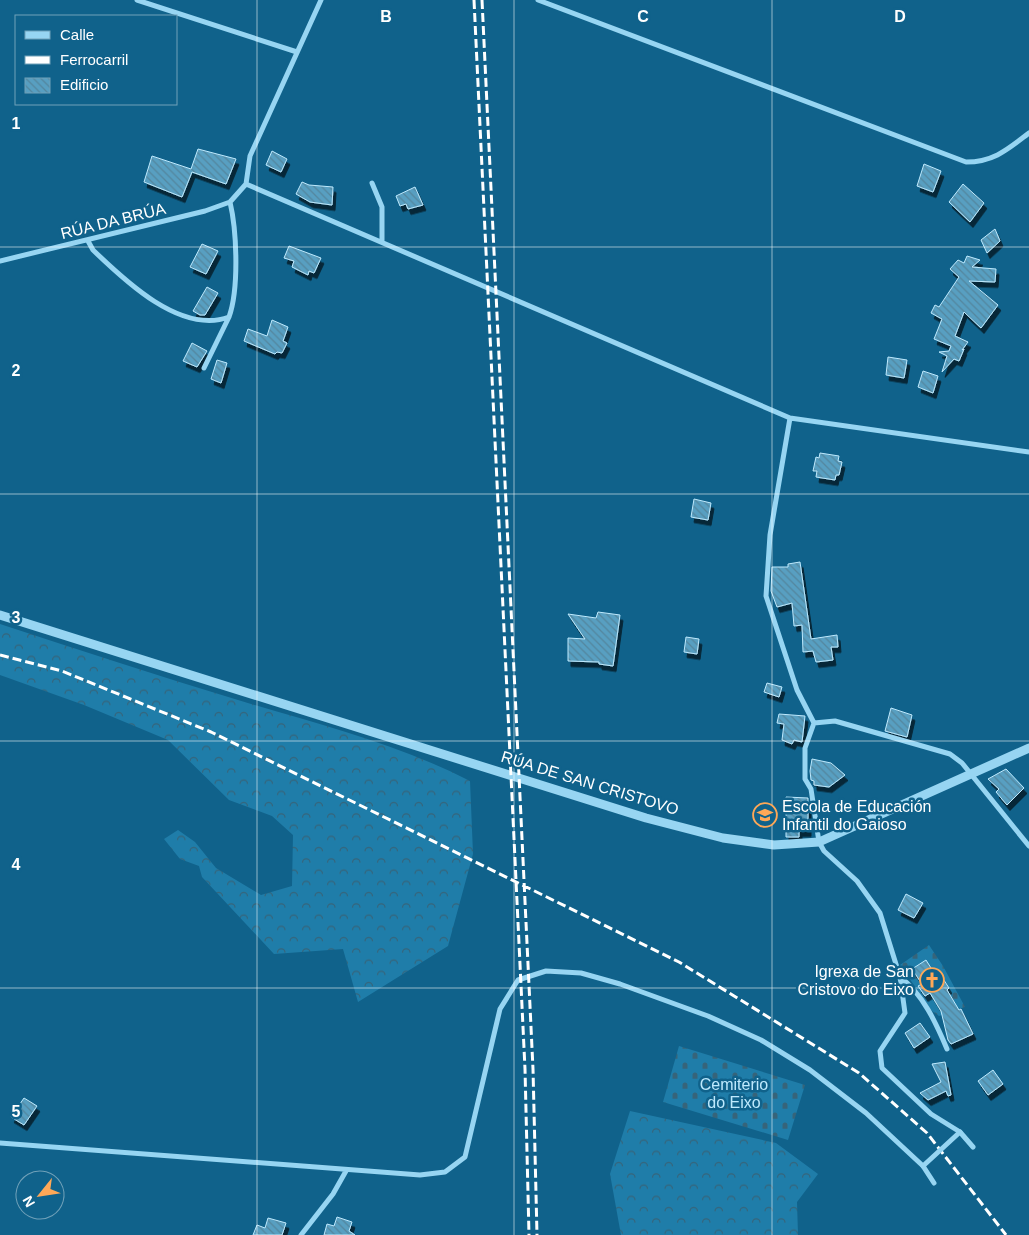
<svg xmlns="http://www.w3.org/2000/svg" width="1029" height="1235" font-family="Helvetica,sans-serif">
<defs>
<pattern id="forest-crowns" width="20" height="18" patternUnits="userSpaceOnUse" patternTransform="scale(1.25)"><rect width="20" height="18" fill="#1f7da9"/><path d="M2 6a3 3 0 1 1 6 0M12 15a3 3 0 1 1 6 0" fill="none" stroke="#36647a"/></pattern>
<pattern id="cemetery-stones" width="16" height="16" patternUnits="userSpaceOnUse" patternTransform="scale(1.25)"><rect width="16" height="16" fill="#1f7da9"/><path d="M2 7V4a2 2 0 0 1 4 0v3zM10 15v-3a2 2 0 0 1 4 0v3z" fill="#36647a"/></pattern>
<pattern id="building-back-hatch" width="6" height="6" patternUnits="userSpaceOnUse" patternTransform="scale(1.25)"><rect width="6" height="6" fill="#589fc1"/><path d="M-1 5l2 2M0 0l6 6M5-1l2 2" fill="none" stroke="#54869e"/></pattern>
<filter id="shadow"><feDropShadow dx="3" dy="5.5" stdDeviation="0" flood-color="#0009"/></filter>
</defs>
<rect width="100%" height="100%" fill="#10628b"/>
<path fill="url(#forest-crowns)" d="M0 624C79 650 159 676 238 700 317 724 396 743 470 781L473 854 448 946 358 1002 343 949 274 954 202 877 199 866 180 859 164 839 178 830 195 842 216 868 261 895 292 886 293 835 272 816 229 800 168 740 84 705 0 675Z
M630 1111 776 1143 818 1174 797 1202 798 1235H621L610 1174Z"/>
<path fill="url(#cemetery-stones)" d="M929 945 943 966 965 1007 939 1016 932 1011 900 965Z
M679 1046 805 1085 788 1140 663 1102Z"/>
<path fill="url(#building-back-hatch)" stroke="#bee9fd" filter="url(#shadow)" d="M198 149 236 159 226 184 192 172 182 197 144 182 152 156 191 169Z
M272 151 287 159 281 172 266 165Z
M924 164 941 171 933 192 917 186Z
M302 182 309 185 333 187 332 205 310 202 296 194Z
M963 184 984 203 970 222 949 202Z
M415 187 423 205 408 209 406 204 400 206 396 196Z
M995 229 1000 241 987 253 981 240Z
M202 244 218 251 206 274 190 267Z
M289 246 321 258 314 273 309 271 308 275 292 267 294 261 284 258Z
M967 256 980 260 972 267 996 269 995 282 969 281 998 305 981 328 964 312 955 336 968 342 962 350 964 349 959 361 954 359 942 372 947 356 939 352 949 351 951 346 934 339 942 319 931 313 935 305 939 307 959 277 950 269 958 260 964 263Z
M207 287 218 293 205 315H200L193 311Z
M272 320 288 327 283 341 287 343 282 353 277 352 275 354 244 341 248 329 267 336Z
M192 343 207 351 197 367 183 361Z
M888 357 907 360 904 378 886 375Z
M217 360 227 363 221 383 211 379Z
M923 371 938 376 933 393 918 387Z
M820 453 839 456 838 461 842 462 839 475H836L835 480 816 477 817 471H813L816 457 819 458Z
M694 499 711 503 708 520 691 517Z
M800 562 811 639 837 635 838 647H831L833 660 816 662 813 651 803 652 802 625 794 626 792 603 777 607 771 591 772 567H788V564Z
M598 612 620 615 613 666 599 664V662L568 661V638L585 639 568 614 596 618Z
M686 637 699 639 697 654 684 652Z
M767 683 782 687 779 697 764 692Z
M891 708 912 715 907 737 885 731Z
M779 714 805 716 802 742 794 740 792 744 782 740 784 724 777 723Z
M812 759 831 763 845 775 829 787 814 785V781L811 780 810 771Z
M1006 769 1024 788 1007 805 996 792 999 789 988 779Z
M786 797 808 798V831H799V837H786Z
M906 894 923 903 914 918 898 910Z
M926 960 936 976 940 974 949 988 947 990 959 1010 961 1009 973 1034 951 1044 948 1040 941 1011 930 993 925 996 918 986 922 984 912 969Z
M920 1023 930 1037 914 1048 905 1033Z
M945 1062 951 1095 948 1096 946 1091 928 1100 920 1093 941 1082 932 1064Z
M993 1070 1003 1084 988 1095 978 1081Z
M24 1098 37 1106 24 1125 11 1117Z
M337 1217 352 1222 349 1231 355 1235H324L327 1224 334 1226Z
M268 1218 286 1223 282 1235H253L257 1225 265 1228Z"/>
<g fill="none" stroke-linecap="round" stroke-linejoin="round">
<path stroke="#97d5f2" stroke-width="5" d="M137 0 297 52
M538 0 966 162C994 162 1008 149 1029 133
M372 183 382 207V242
M246 184 790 418 1029 452
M230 202 246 184 250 156 321 0
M88 241 93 250C124 280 181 335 229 317 239 289 237 232 230 202
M0 261 205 211 230 202
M204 368 229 317
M790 418 770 535 766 596 797 690 814 723 805 748V779L811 789 819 842 824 851 857 881 880 913 900 977 905 1013 880 1051 882 1068 931 1114 960 1132 973 1147
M814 723 835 721 950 754 962 763 1029 846
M900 977C923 994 936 1023 947 1049
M0 1143 420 1175 445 1172 465 1157 500 1009 518 980 546 971 581 973 620 984 708 1016 761 1040 810 1070 866 1113 923 1166 934 1183
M301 1235 333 1194 346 1171"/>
<path stroke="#97d5f2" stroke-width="9" d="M0 615 646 818 723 838 774 845 819 842 1029 748"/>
<path stroke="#fff" stroke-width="3" stroke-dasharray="9 4" stroke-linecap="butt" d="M474 0 525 1069 529 1235
M482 0 533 1069 537 1235
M0 655 62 671 211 732 679 962 859 1073 927 1133 1006 1235"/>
<path stroke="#97d5f2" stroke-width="5" d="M923 1166 960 1132"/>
</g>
<path fill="none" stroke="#fff" stroke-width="1" stroke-opacity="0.55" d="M257 0V1235M514 0V1235M772 0V1235M0 247H1029M0 494H1029M0 741H1029M0 988H1029"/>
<defs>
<g id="school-ring" transform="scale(1.25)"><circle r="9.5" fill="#10628b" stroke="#ffa857" stroke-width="1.5"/><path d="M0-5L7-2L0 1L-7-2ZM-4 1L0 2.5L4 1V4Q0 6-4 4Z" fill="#ffa857"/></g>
<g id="church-ring" transform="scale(1.25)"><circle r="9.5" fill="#10628b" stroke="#ffa857" stroke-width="1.5"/><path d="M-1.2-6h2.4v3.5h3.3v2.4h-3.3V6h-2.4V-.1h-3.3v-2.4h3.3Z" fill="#ffa857"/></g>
</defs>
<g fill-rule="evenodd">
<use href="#school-ring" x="765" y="815"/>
<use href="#church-ring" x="932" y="980"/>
</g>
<g text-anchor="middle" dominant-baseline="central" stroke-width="5" stroke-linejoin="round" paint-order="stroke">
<g font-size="16" fill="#fff" stroke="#10628b">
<text transform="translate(113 221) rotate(-14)">RÚA DA BRÚA</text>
<text transform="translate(590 783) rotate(17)">RÚA DE SAN CRISTOVO</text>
</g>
<g font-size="16" fill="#fff" stroke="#10628b" text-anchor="start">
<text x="782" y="806">Escola de Educación<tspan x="782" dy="18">Infantil do Gaioso</tspan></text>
<text x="914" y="971" text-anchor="end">Igrexa de San<tspan x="914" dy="18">Cristovo do Eixo</tspan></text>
</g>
<g font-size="16" fill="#bee9fd" stroke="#10628b">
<text x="734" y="1084">Cemiterio<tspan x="734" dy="18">do Eixo</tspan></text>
</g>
</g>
<g font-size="16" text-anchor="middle" font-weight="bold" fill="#fff" stroke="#10628b" stroke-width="5" stroke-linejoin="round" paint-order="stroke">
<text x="386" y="22">B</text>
<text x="643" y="22">C</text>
<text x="900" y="22">D</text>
<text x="16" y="129">1</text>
<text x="16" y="376">2</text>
<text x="16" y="623">3</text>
<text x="16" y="870">4</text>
<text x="16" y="1117">5</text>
</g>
<rect x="15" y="15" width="162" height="90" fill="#10628b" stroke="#70a1b9"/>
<rect x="25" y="31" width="25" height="8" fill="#97d5f2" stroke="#70a1b9"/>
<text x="60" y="40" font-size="15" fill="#ffffff">Calle</text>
<rect x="25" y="56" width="25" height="8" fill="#ffffff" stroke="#70a1b9"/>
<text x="60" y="65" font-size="15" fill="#ffffff">Ferrocarril</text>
<rect x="25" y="78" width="25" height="15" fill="url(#building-back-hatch)" stroke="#70a1b9"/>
<text x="60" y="90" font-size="15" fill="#ffffff">Edificio</text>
<g transform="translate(40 1195) rotate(240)"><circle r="24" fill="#10628b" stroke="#70a1b9"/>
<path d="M0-4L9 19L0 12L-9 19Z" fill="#ffa857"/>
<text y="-8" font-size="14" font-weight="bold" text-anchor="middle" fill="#ffffff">N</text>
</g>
</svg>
